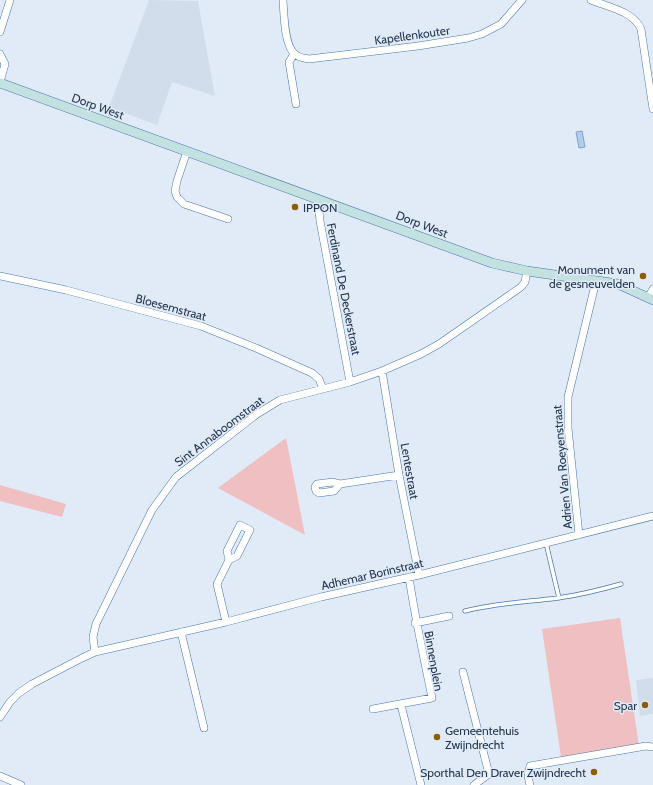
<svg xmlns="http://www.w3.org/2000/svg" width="653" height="785" font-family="Cabin,sans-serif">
<rect width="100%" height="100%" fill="#e1ebf8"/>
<path fill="#d2ddeb" d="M149 0 198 1 215 96 172 82 157 125 109 107Z
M653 678V714L640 716 636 680Z"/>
<path fill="#f0bfc2" d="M286 438 305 535 218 488Z
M0 485 66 504 62 517 0 501Z
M620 618 639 746 561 757 542 629Z"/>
<path fill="#afcdf3" stroke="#85a0c2" d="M582 131 585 147 579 148 576 132Z"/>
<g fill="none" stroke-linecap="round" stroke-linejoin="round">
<g stroke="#4876ad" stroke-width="5">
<path id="lane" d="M546 543 559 598
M465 611C496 603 527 602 558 598 579 595 600 590 621 584"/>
</g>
<g stroke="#4876ad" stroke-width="8">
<path id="street" d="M283 0C284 13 284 46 295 54 299 58 304 58 309 59L418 46 468 38 482 34 501 24 522 0
M591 0C608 7 633 11 641 29L653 109
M0 32 10 0
M0 54 5 64 0 82
M294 54 289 62 296 104
M187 151 177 181 175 191 177 197 184 204 228 219
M322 201 319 210 320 221 350 382
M0 276 66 290 201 326 256 348 312 373 319 379 323 389
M648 298 653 289
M382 371 399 475 419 575
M340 484 334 491 319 493 316 491 315 487 317 484 333 482 340 484 399 475
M579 535 568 428V397L596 281
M226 622 217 584 229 560 237 556 250 530 240 525 227 551 229 560
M415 623 449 616
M181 632 204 728
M95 652 93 637 96 624 152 510 176 477 257 414 280 400 350 382 382 371 421 354 439 344 521 287 525 282 527 271
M463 672 489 774 474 785
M401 705 421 785
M373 709 432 698C424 658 415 618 409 577
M0 717 10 702 19 693 32 684 82 658 95 652 226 622 321 597 419 575 653 516
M0 776 21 785
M530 785 528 776 530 766 646 746 653 747"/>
</g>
<g stroke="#4876ad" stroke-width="10">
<path id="secondary" d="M0 83 492 263 527 271 618 284 653 300"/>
</g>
<use href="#lane" stroke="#fff" stroke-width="3.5"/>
<use href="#street" stroke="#fff" stroke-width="7"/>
<use href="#secondary" stroke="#c2e1e0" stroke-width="9"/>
</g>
<g fill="#8e5e07" stroke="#e1ebf8" stroke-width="1.5">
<circle cx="295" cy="207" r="4"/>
<circle cx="643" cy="276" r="4"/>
<circle cx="645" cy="705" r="4"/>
<circle cx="437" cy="737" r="4"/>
<circle cx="594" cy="772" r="4"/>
</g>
<g text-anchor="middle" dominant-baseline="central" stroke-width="3" stroke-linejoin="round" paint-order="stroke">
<g font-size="12" fill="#23374f" stroke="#e1ebf8">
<text transform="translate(412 35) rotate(-8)">Kapellenkouter</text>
<text transform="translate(98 106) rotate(20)">Dorp West</text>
<text transform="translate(422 224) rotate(21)">Dorp West</text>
<text transform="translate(344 289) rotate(79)">Ferdinand De Deckerstraat</text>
<text transform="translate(171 307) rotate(15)">Bloesemstraat</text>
<text transform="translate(219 431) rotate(-37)">Sint Annaboomstraat</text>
<text transform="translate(562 467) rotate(-95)">Adrien Van Roeyenstraat</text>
<text transform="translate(410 471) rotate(80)">Lentestraat</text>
<text transform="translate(372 574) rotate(-13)">Adhemar Borinstraat</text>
<text transform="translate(434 661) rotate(80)">Binnenplein</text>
</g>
<g font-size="12" fill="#23374f" stroke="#e1ebf8" text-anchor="end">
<text x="303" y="207" text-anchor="start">IPPON</text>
<text x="635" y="269">Monument van<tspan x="635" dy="14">de gesneuvelden</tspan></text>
<text x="637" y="705">Spar</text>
<text x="445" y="730" text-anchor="start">Gemeentehuis<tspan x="445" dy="14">Zwijndrecht</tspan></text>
<text x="586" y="772">Sporthal Den Draver Zwijndrecht</text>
</g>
</g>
</svg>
